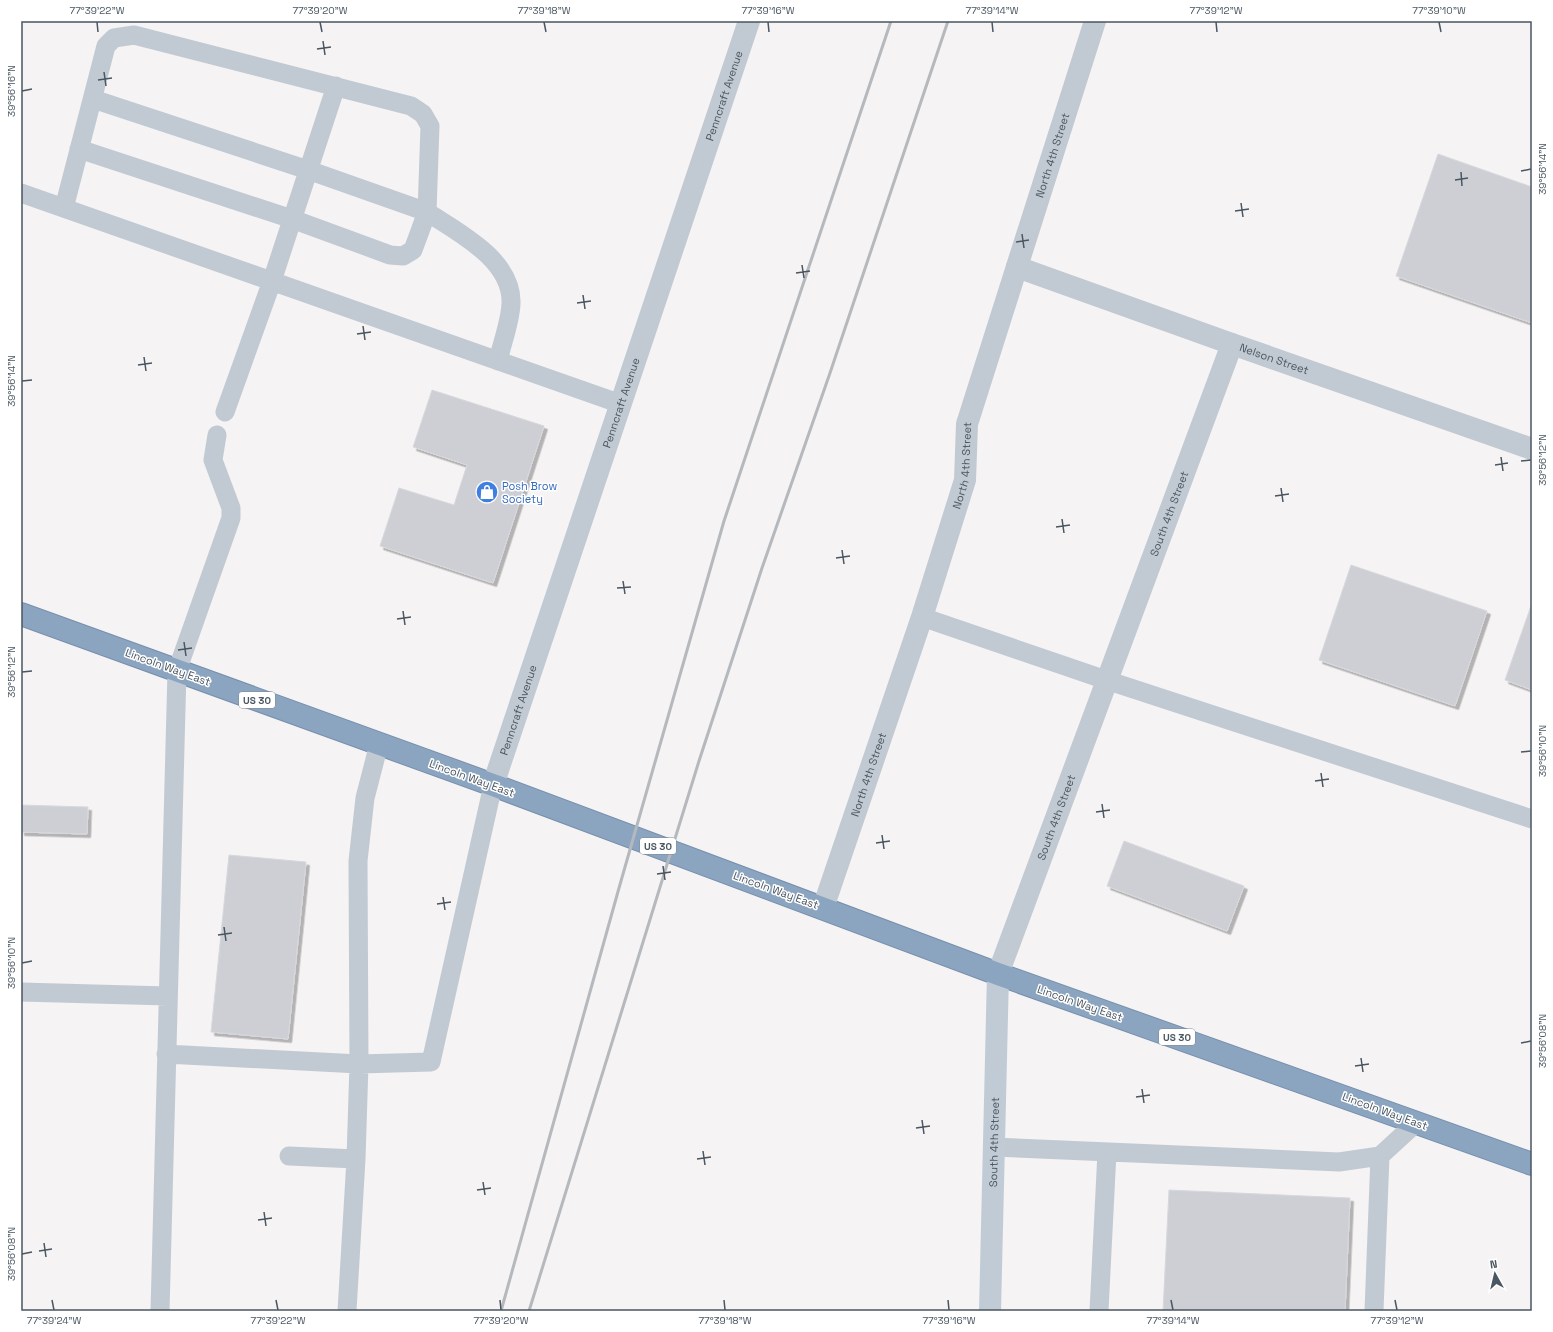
<svg xmlns="http://www.w3.org/2000/svg" width="1553" height="1332" font-family="'Space Grotesk',sans-serif">
<defs>
<filter id="shadow"><feDropShadow dx="3.5" dy="3.5" stdDeviation="0" flood-color="#0004"/></filter>
</defs>
<rect width="100%" height="100%" fill="#f5f3f3"/>
<path fill="#cdcfd5" stroke="#d7d9de" filter="url(#shadow)" d="M1438 154 1532 187V323L1396 276Z
M432 390 544 426 493 583 380 546 399 488 454 505 467 465 413 447Z
M1351 565 1487 611 1455 706 1319 660Z
M1532 603V690L1505 680Z
M21 805 88 807 87 834 21 832Z
M1124 841 1244 886 1227 931 1107 886Z
M229 855 306 862 288 1039 211 1032Z
M1169 1190 1350 1198 1345 1311H1163Z"/>
<g fill="none" stroke-linecap="round" stroke-linejoin="round">
<g stroke="#7690ad" stroke-width="24">
<path id="highway" d="M21 614 493 785 998 974 1532 1164"/>
</g>
<path stroke="#c1cad2" stroke-width="19" d="M79 149 292 219 390 255 403 256 413 250 427 212C459 233 513 260 511 304 510 323 502 343 498 361
M21 193 621 404
M64 208 106 46 114 38 134 35 411 106 423 114 430 126 427 212 308 170 93 99
M225 412 272 281 336 86
M922 617 1106 680 1532 819
M379 744 365 798 358 861 359 1064 431 1062 493 785
M21 992 168 996
M166 1054 359 1064 356 1159 289 1156
M993 1147 1339 1162 1380 1156 1417 1122
M160 1311 177 671 231 518V508L213 460 217 435
M347 1311 356 1159
M1099 1311 1107 1152
M1374 1311 1380 1156"/>
<g stroke="#c1cad2" stroke-width="22">
<path id="s1" d="M1017 267 1232 344 1532 449"/>
<path id="s2" d="M493 785 749 21"/>
<path id="s3" d="M823 908 922 617 965 480 967 424 1095 21"/>
<path id="s4" d="M998 974 1232 344"/>
</g>
<path stroke="#c1cbd6" stroke-width="22" id="s5" d="M990 1311 998 974"/>
<use href="#highway" stroke="#8ba5c1" stroke-width="22"/>
<path stroke="#b5b8bd" stroke-width="3" d="M501 1311 619 888 724 521 891 21
M529 1311 699 761 762 568 830 373 948 21"/>
</g>
<path fill="none" stroke="#4a5661" stroke-width="1.5" d="M97 22 98 32M320 22 322 32M544 22 546 32M768 22 769 32M992 22 993 32M1216 22 1217 32M1439 22 1441 32M323 41 325 55M317 49 331 47M104 72 106 86M98 80 112 78M22 91 32 89M1521 171 1531 169M1461 172 1462 186M1455 180 1468 178M1241 203 1243 217M1235 211 1249 209M1022 234 1024 248M1016 242 1029 240M802 265 804 278M796 273 810 271M583 295 585 309M577 303 591 301M363 326 365 340M357 334 371 332M144 357 146 371M138 365 152 363M22 381 32 380M1501 457 1503 471M1521 461 1531 460M1495 465 1508 463M1281 488 1283 502M1275 496 1289 494M1062 519 1064 533M1056 527 1070 525M842 550 844 564M836 558 850 556M623 581 625 594M617 588 631 587M403 611 405 625M397 619 411 617M184 642 186 656M178 650 192 648M22 672 32 671M1521 752 1531 751M1321 773 1323 787M1315 781 1329 779M1102 804 1104 818M1096 812 1110 810M882 835 884 849M876 843 890 841M663 866 665 880M657 874 671 872M443 897 445 910M437 904 451 902M224 927 226 941M218 935 232 933M22 963 32 961M1521 1043 1531 1041M1361 1058 1363 1072M1355 1066 1369 1064M1142 1089 1144 1103M1136 1097 1150 1095M922 1120 924 1134M916 1128 930 1126M703 1151 705 1165M697 1159 711 1157M483 1182 485 1195M477 1190 491 1188M264 1212 266 1226M258 1220 272 1218M44 1243 46 1257M39 1251 52 1249M22 1254 32 1252M52 1300 54 1310M276 1300 278 1310M500 1300 501 1310M724 1300 725 1310M948 1300 949 1310M1171 1300 1173 1310M1395 1300 1397 1310"/>
<defs>
<g id="shop-disc" transform="scale(1.15)"><circle r="9.5" fill="#3f7fe0" stroke="#fff"/><path d="M-5-2.5h2.3a2.7 3.5 0 0 1 5.4 0H5L5.5 6h-11ZM-1.5-2.5h3a1.5 2.3 0 0 0-3 0Z" fill="#fff"/></g>
</defs>
<g fill-rule="evenodd">
<use href="#shop-disc" x="487" y="492"/>
</g>
<g text-anchor="middle" dominant-baseline="central" stroke-width="3" stroke-linejoin="round" paint-order="stroke">
<g fill="#fff" stroke="#808990" stroke-width="1">
<rect x="239" y="692" width="36" height="16" rx="3"/>
<rect x="640" y="838" width="36" height="16" rx="3"/>
<rect x="1159" y="1029" width="36" height="16" rx="3"/>
</g>
<g font-size="10" font-weight="bold" fill="#4a5661">
<text x="257" y="700">US 30</text>
<text x="658" y="846">US 30</text>
<text x="1177" y="1037">US 30</text>
</g>
<g font-size="11" fill="#4a5661" stroke="#fff">
<text stroke="none"><textPath href="#s2" startOffset="727">Penncraft Avenue</textPath></text>
<text stroke="none"><textPath href="#s3" startOffset="789">North 4th Street</textPath></text>
<text stroke="none"><textPath href="#s1" startOffset="273">Nelson Street</textPath></text>
<text stroke="none"><textPath href="#s2" startOffset="403">Penncraft Avenue</textPath></text>
<text stroke="none"><textPath href="#s3" startOffset="465">North 4th Street</textPath></text>
<text stroke="none"><textPath href="#s4" startOffset="491">South 4th Street</textPath></text>
<text transform="translate(168 667) rotate(20)">Lincoln Way East</text>
<text stroke="none"><textPath href="#s2" startOffset="79">Penncraft Avenue</textPath></text>
<text stroke="none"><textPath href="#s3" startOffset="141">North 4th Street</textPath></text>
<text transform="translate(472 778) rotate(20)">Lincoln Way East</text>
<text stroke="none"><textPath href="#s4" startOffset="167">South 4th Street</textPath></text>
<text transform="translate(776 890) rotate(20)">Lincoln Way East</text>
<text transform="translate(1080 1003) rotate(19)">Lincoln Way East</text>
<text transform="translate(1385 1111) rotate(20)">Lincoln Way East</text>
<text stroke="none"><textPath href="#s5" startOffset="169">South 4th Street</textPath></text>
</g>
<g font-size="11" fill="#366cbe" stroke="#fff" text-anchor="start">
<text x="502" y="486">Posh Brow<tspan x="502" dy="13">Society</tspan></text>
</g>
</g>
<rect width="1553" height="1332" fill="none" stroke="#ffffff" stroke-width="44"/>
<g transform="translate(1495 1274) rotate(352)" stroke="#ffffff" stroke-width="3" paint-order="stroke">
<path d="M0-3L7 15L0 10L-7 15Z" fill="#4a5661"/>
<text y="-6" font-size="11" font-weight="bold" text-anchor="middle" fill="#4a5661">N</text>
</g>
<rect x="22" y="22" width="1509" height="1288" fill="none" stroke="#4a5661" stroke-width="1.5"/>
<g font-size="10" text-anchor="middle" fill="#4a5661">
<text x="97" y="14">77°39'22"W</text>
<text x="320" y="14">77°39'20"W</text>
<text x="544" y="14">77°39'18"W</text>
<text x="768" y="14">77°39'16"W</text>
<text x="992" y="14">77°39'14"W</text>
<text x="1216" y="14">77°39'12"W</text>
<text x="1439" y="14">77°39'10"W</text>
<text transform="translate(11 91) rotate(-90)" y="4">39°56'16"N</text>
<text transform="translate(1542 169) rotate(-90)" y="4">39°56'14"N</text>
<text transform="translate(11 381) rotate(-90)" y="4">39°56'14"N</text>
<text transform="translate(1542 460) rotate(-90)" y="4">39°56'12"N</text>
<text transform="translate(11 672) rotate(-90)" y="4">39°56'12"N</text>
<text transform="translate(1542 751) rotate(-90)" y="4">39°56'10"N</text>
<text transform="translate(11 963) rotate(-90)" y="4">39°56'10"N</text>
<text transform="translate(1542 1041) rotate(-90)" y="4">39°56'08"N</text>
<text transform="translate(11 1254) rotate(-90)" y="4">39°56'08"N</text>
<text x="54" y="1324">77°39'24"W</text>
<text x="278" y="1324">77°39'22"W</text>
<text x="501" y="1324">77°39'20"W</text>
<text x="725" y="1324">77°39'18"W</text>
<text x="949" y="1324">77°39'16"W</text>
<text x="1173" y="1324">77°39'14"W</text>
<text x="1397" y="1324">77°39'12"W</text>
</g>
</svg>
